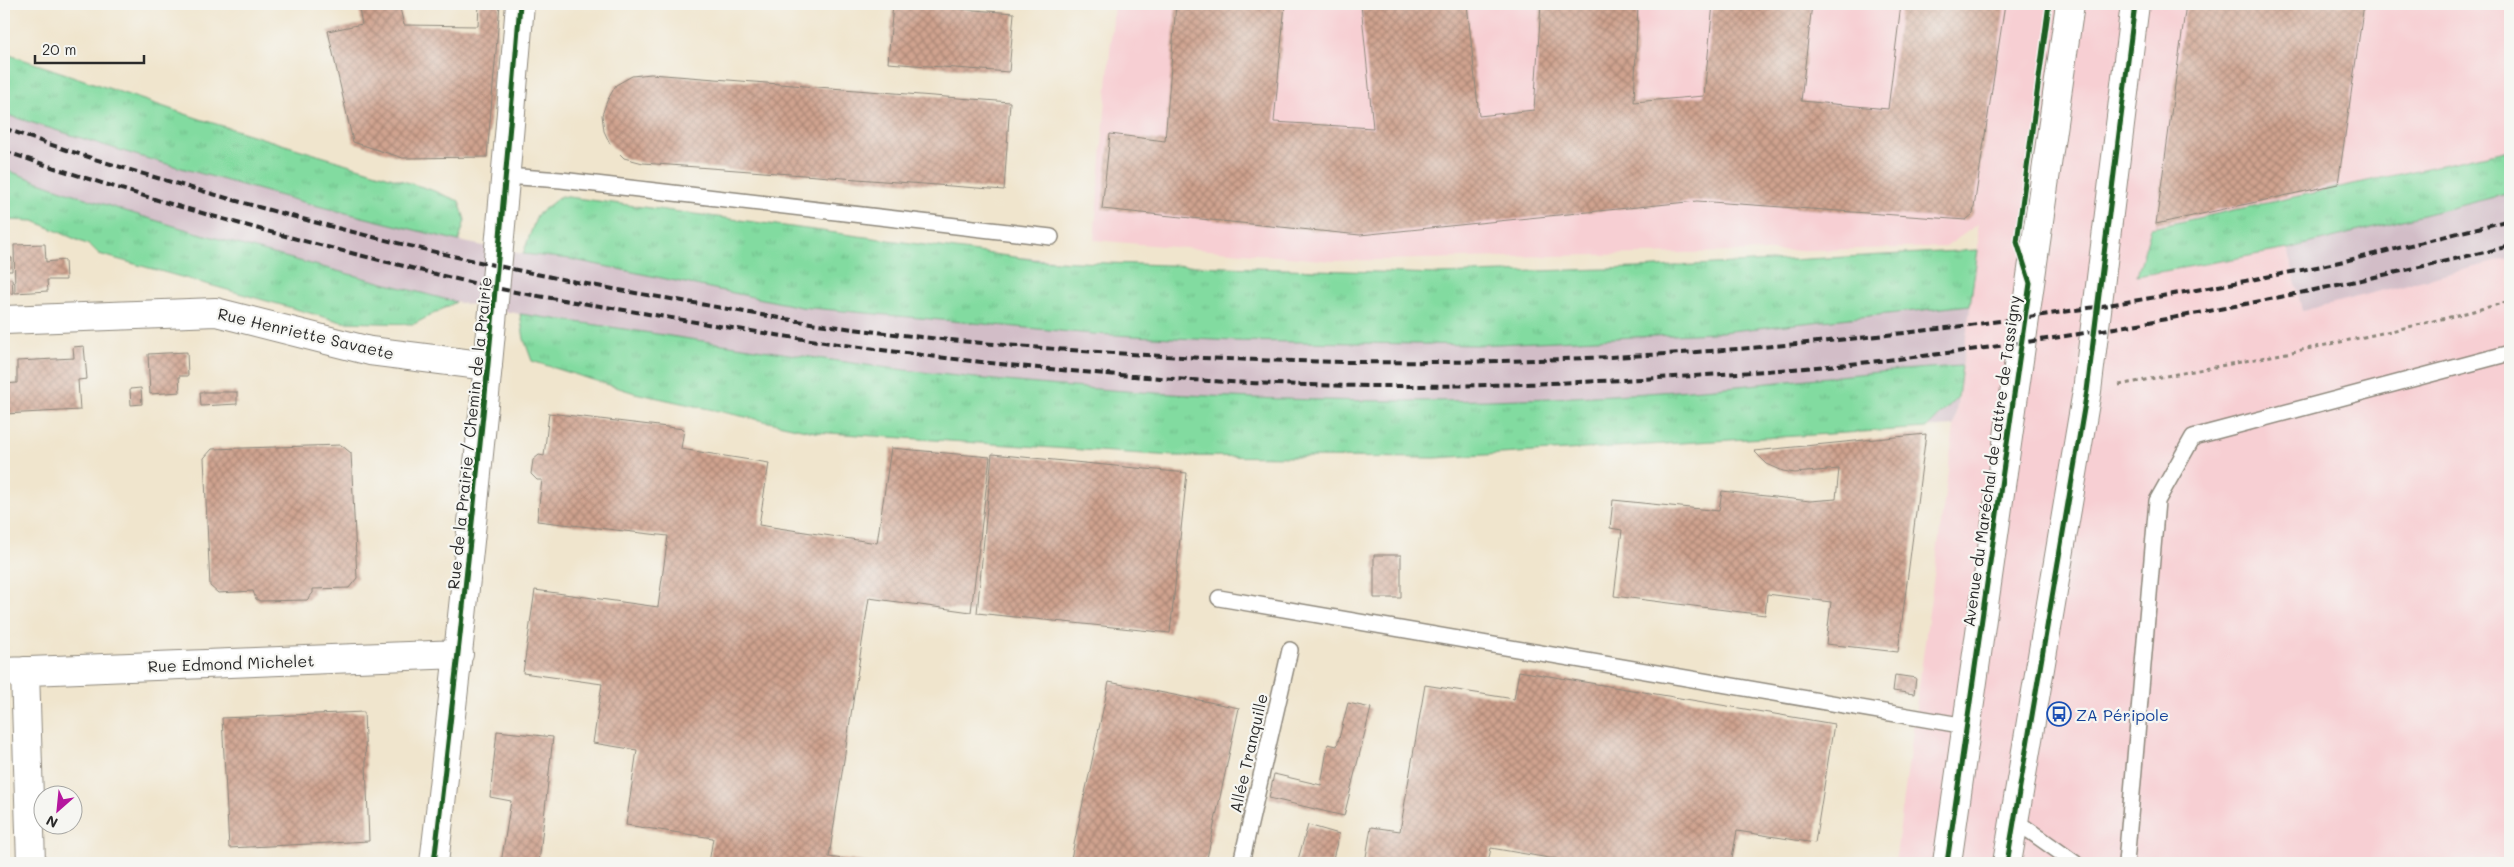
<svg xmlns="http://www.w3.org/2000/svg" width="2514" height="867" font-family="Mali,sans-serif">
<defs>
<pattern id="grass-tufts" width="24" height="20" patternUnits="userSpaceOnUse" patternTransform="scale(1.25)"><rect width="24" height="20" fill="#82dba0"/><path d="M3 7l-1-3M5 7V3M7 7l1-3M15 17l-1-3M17 17v-4M19 17l1-3" fill="none" stroke="#70bc8a"/></pattern>
<pattern id="building-cross-hatch" width="8" height="8" patternUnits="userSpaceOnUse" patternTransform="scale(1.25)"><rect width="8" height="8" fill="#d0a38f"/><path d="M0 0l8 8M0 8l8-8" fill="none" stroke="#a98575"/></pattern>
</defs>
<rect width="100%" height="100%" fill="#f6f6f2"/>
<filter id="ink" filterUnits="userSpaceOnUse"><feTurbulence type="fractalNoise" baseFrequency=".02" numOctaves="2"/><feDisplacementMap in="SourceGraphic" scale="10" xChannelSelector="R" yChannelSelector="G"/><feConvolveMatrix kernelMatrix="1 2 1 2 8 2 1 2 1" color-interpolation-filters="sRGB"/></filter>
<filter id="wash" filterUnits="userSpaceOnUse"><feTurbulence type="fractalNoise" baseFrequency=".0096" numOctaves="4" result="noise"/><feDisplacementMap in="SourceGraphic" scale="20" xChannelSelector="R" yChannelSelector="G"/><feGaussianBlur stdDeviation="1.12" result="paint"/><feColorMatrix in="noise" values="0 0 0 0 0 0 0 0 0 0 0 0 0 0 0 0 0 1.4 0 .05"/><feComposite in="paint" operator="in"/></filter>
<g filter="url(#wash)">
<rect width="100%" height="100%" fill="#f0e5cd"/>
<path fill="#f7cfd3" d="M1114 4H2510V863H1895L1978 250V224L1946 247 1334 261 1094 240Z"/>
<path fill="#d2bdc7" d="M4 53 203 120 429 189 459 201 465 220 459 241 523 254 537 215 1077 262 1436 274 1638 268 1978 250 1954 426 1435 458 1173 456 815 432 635 393 532 361 524 339 520 314 456 302 414 324 342 322 99 254 91 246 34 221 8 220 9 232 4 229Z
M2510 193V258L2302 311 2288 249Z"/>
<path fill="url(#grass-tufts)" stroke="#568366" d="M4 53 203 120 429 189 459 201 465 220 459 241 310 204 142 157 4 114Z
M2510 150V193L2288 249 2137 276 2151 228Z
M4 169C151 225 304 262 456 302L414 324 342 322 99 254 91 246 34 221 8 220 9 232 4 229Z
M561 196 1037 260 1077 262 1436 274 1638 268 1978 250 1970 305 1712 333 1478 345 1236 341 1092 334 801 307 570 259 523 254 537 215Z
M520 314C638 330 755 350 873 366 1051 389 1231 401 1410 401 1512 401 1615 396 1716 388 1798 381 1880 370 1962 366L1958 397 1927 428 1435 458 1173 456 815 432 635 393 532 361 524 339Z"/>
<g id="blocks">
<path fill="url(#building-cross-hatch)" d="M358 4H399L404 25 478 26 479 4H500L487 157 403 158 353 142 328 31 362 24Z
M893 4 1014 13 1009 72 888 63Z
M1176 4H1285L1274 122 1373 128 1361 4H1467L1479 116 1534 110 1541 4H1638L1634 102 1704 96 1713 4H1812L1801 101 1888 109 1901 4H2005L1973 214 1966 220 1697 201 1360 235 1102 209 1110 134 1165 141Z
M2186 4H2364L2338 184 2156 224Z
M651 74 1010 102 1004 190 643 163 624 158 610 144 604 131 602 115 607 101 616 85 632 76Z
M45 244 46 262 65 260 66 280H47L48 291 15 293 14 245Z
M4 258H12V271H4Z
M12 279 13 293 4 294V280Z
M84 346 87 379 78 380 80 410 4 414V384L17 383V361L74 358 73 347Z
M187 352 188 376H179L180 392 150 394 148 354Z
M141 388 142 404 131 405 130 389Z
M200 392H237V404L201 406Z
M549 413 684 429 681 449 769 463 759 525 877 543 891 448 990 457 971 612 869 598 829 857 870 863H709L713 838 626 825 637 750 593 743 602 684 523 673 535 590 658 607 668 536 537 521 542 480H537L531 474 533 460 539 455 544 456Z
M1926 434 1898 652 1826 644 1831 602 1767 594 1765 615 1614 596 1622 530 1610 528 1613 500 1719 511 1722 491 1810 501 1836 499 1839 469 1795 473 1783 471 1767 464 1754 451Z
M341 445 351 453 357 578 349 588 313 589V593L307 600 260 601 256 599 253 591 218 593 210 586 204 458 212 449Z
M992 454 1187 473 1170 633 977 613Z
M1374 555H1401V598H1374Z
M1519 671 1834 724 1815 843 1737 831 1731 863H1578L1491 848 1488 863H1365L1371 827 1400 831 1425 685 1514 699Z
M1895 675 1916 678 1914 694 1893 691Z
M1109 682 1239 708 1206 863H1070Z
M1348 703 1371 708 1344 816 1269 798 1274 774 1321 785 1328 744 1337 746Z
M364 712 369 841 229 848 222 718Z
M497 731 553 737 539 863H501L511 801 490 797Z
M1308 825 1339 834 1332 863H1297Z"/>
</g>
</g>
<g filter="url(#ink)">
<use href="#blocks" fill-opacity="0" stroke="#8e887c" stroke-width="1"/>
<g fill="none" stroke-linecap="round" stroke-linejoin="round">
<g stroke="#8e887c" stroke-width="18">
<path id="service" d="M506 176 561 180 1051 237
M1219 598 1966 726
M2013 819 2075 863
M1241 863 1290 650
M2126 863 2157 501 2193 437 2510 353"/>
</g>
<g stroke="#8e887c" stroke-width="30">
<path id="minor" d="M4 320 216 312 370 351 488 366
M25 671 31 863
M4 672 459 654
M434 863C468 577 497 291 520 4"/>
</g>
<g stroke="#8e887c" stroke-width="30">
<path id="primary" d="M1947 863 2070 4
M2007 863 2087 391 2135 4"/>
</g>
<path stroke="#8e887c" stroke-width="3" stroke-dasharray="4 4" stroke-linecap="butt" d="M2119 385C2250 360 2382 337 2510 301"/>
<use href="#service" stroke="#fff" stroke-width="15"/>
<use href="#minor" stroke="#fff" stroke-width="28"/>
<use href="#primary" stroke="#fff" stroke-width="28"/>
<path stroke="#2b2b2b" stroke-width="4" stroke-dasharray="8 4" stroke-linecap="butt" d="M4 128C76 155 150 176 223 197 363 237 504 270 647 295 697 303 747 313 798 321 907 338 1019 347 1129 354 1517 378 1905 349 2286 273 2362 259 2436 238 2510 220
M4 151C121 191 239 225 359 255 413 268 467 283 521 293 567 301 614 308 660 316 874 353 1090 379 1307 385 1473 389 1640 381 1805 368 2043 348 2278 301 2510 246"/>
<g stroke="#f6f6f2" stroke-width="8">
<path id="cycleway" d="M434 863C468 577 497 291 520 4
M1947 863 2030 283 2017 242 2049 4
M2007 863 2087 391 2135 4"/>
</g>
<use href="#cycleway" stroke="#1b5e20" stroke-width="5"/>
</g>
</g>
<defs>
<g id="bus-ring" transform="scale(1.25)"><circle r="9.5" fill="#f6f6f2" stroke="#1a4fb4" stroke-width="1.5"/><path d="M-5-6H5V4H4V6H2V4H-2V6H-4V4H-5ZM-3.5-4V0h7V-4ZM-3.5 1.2v1.5H-2V1.2ZM2 1.2v1.5H3.5V1.2Z" fill="#1a4fb4"/></g>
</defs>
<g fill-rule="evenodd">
<use href="#bus-ring" x="2059" y="714"/>
</g>
<g text-anchor="middle" dominant-baseline="central" stroke-width="4.5" stroke-linejoin="round" paint-order="stroke">
<g font-size="16" fill="#2b2b2b" stroke="#f6f6f2">
<text transform="translate(306 333) rotate(13)">Rue Henriette Savaete</text>
<text transform="translate(469 433) rotate(-84)">Rue de la Prairie / Chemin de la Prairie</text>
<text transform="translate(1991 461) rotate(-82)">Avenue du Maréchal de Lattre de Tassigny</text>
<text transform="translate(231 663) rotate(-2)">Rue Edmond Michelet</text>
<text transform="translate(1248 753) rotate(-77)">Allée Tranquille</text>
</g>
<g font-size="16" fill="#164399" stroke="#f6f6f2" text-anchor="start">
<text x="2076" y="714">ZA Péripole</text>
</g>
</g>
<rect width="2514" height="867" fill="none" stroke="#f6f6f2" stroke-width="20"/>
<g transform="translate(58 810) rotate(207)"><circle r="24" fill="#f6f6f2" stroke="#a5a5a2"/>
<path d="M0-4L9 19L0 12L-9 19Z" fill="#b5179e"/>
<text y="-8" font-size="14" font-weight="bold" text-anchor="middle" fill="#2b2b2b">N</text>
</g>
<path d="M35 55v8h109v-8" fill="none" stroke="#2b2b2b" stroke-width="2.5"/>
<text x="42" y="55" font-size="15" fill="#2b2b2b" stroke="#f6f6f2" stroke-width="4" paint-order="stroke">20 m</text>
</svg>
